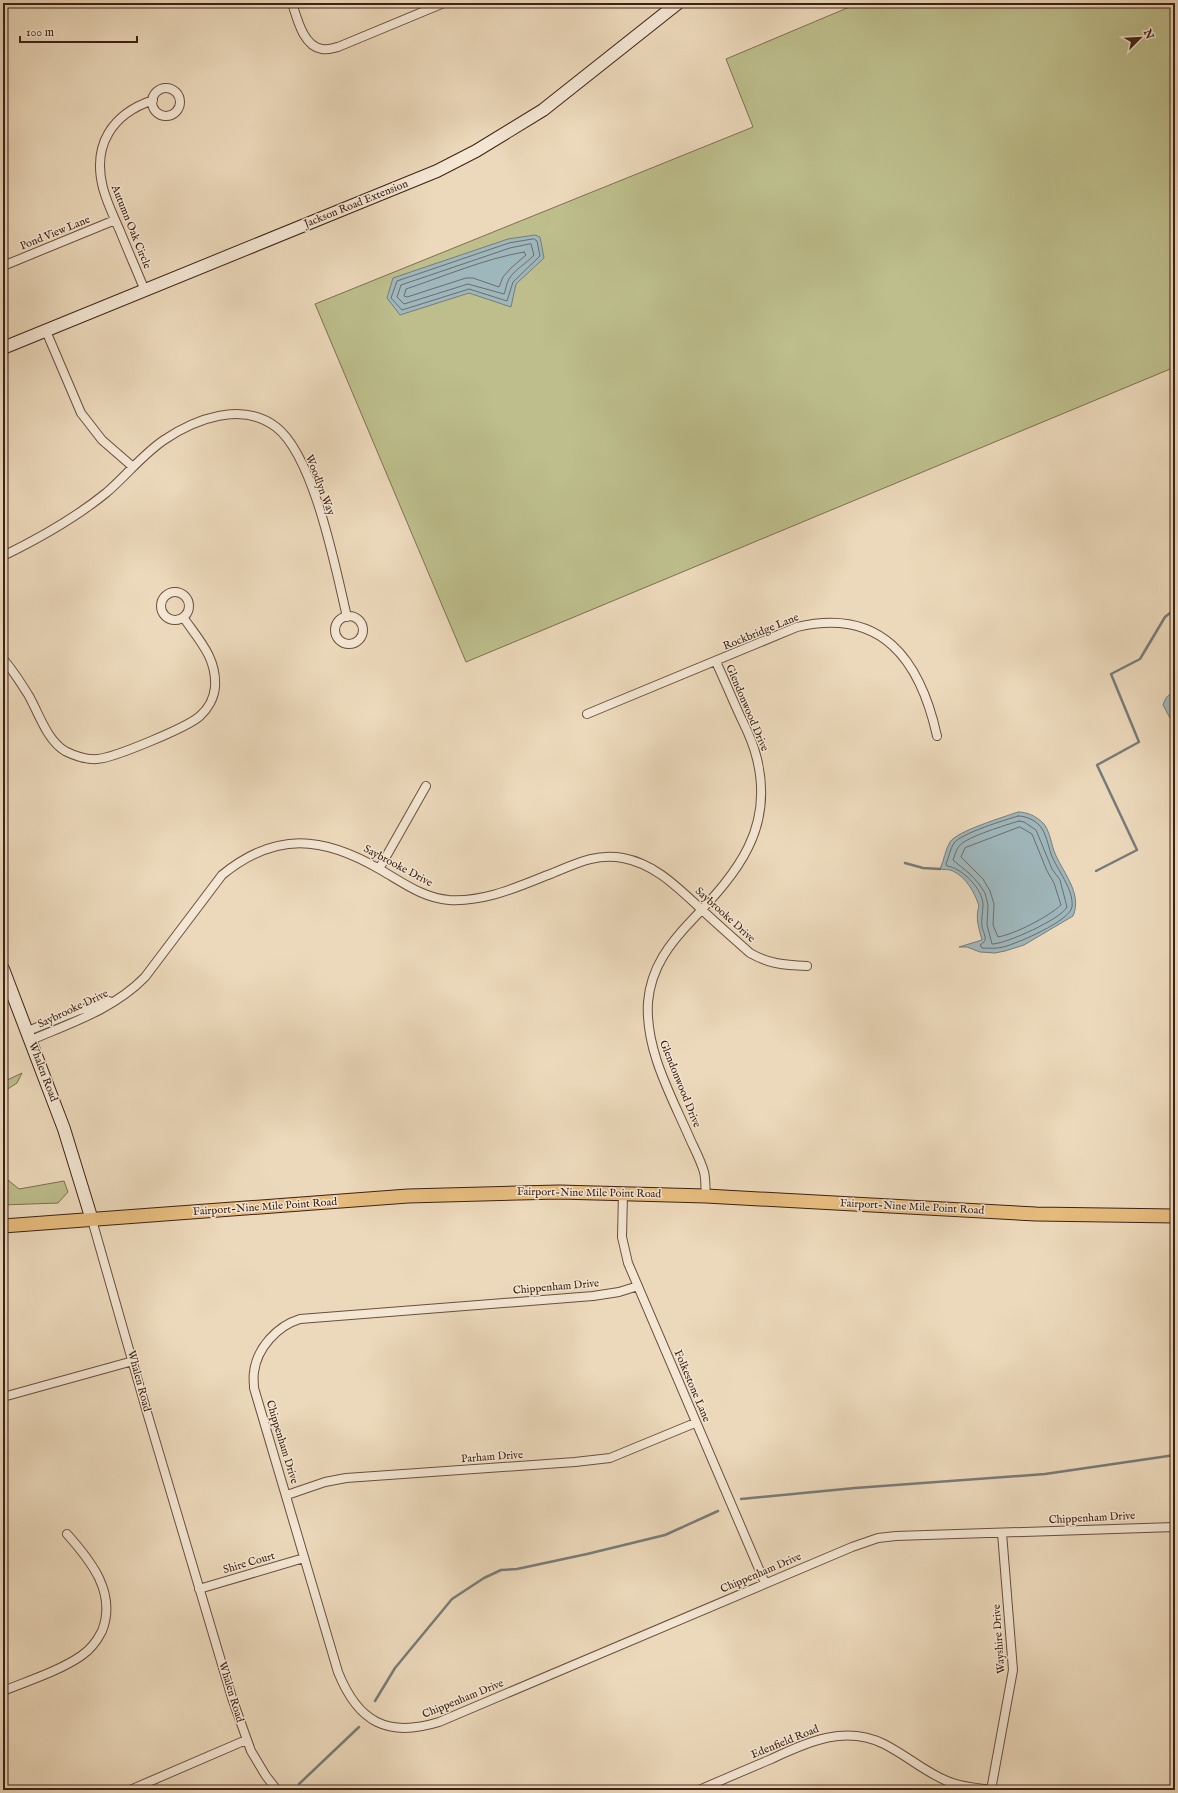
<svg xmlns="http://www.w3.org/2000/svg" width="1178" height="1793" font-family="'IM FELL English',serif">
<rect width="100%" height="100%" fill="#ecd9bb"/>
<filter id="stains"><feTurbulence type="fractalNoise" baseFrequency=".005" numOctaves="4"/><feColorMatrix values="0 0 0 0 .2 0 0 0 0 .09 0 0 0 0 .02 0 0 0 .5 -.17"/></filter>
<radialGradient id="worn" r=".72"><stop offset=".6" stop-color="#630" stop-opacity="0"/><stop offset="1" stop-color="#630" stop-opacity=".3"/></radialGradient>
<path fill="#bdbe8c" stroke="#7e7050" d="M859 3H1175V367L466 662 315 304 753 127 726 59Z
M22 1073 17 1083 3 1092V1082Z
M3 1176 19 1189 64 1181 68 1192 58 1203 3 1205Z"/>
<path fill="#9eb7bc" stroke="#787b79" d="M535 235 540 237 544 258 516 284 511 307 469 293 400 315 387 298 393 278 508 239Z
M1175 693V727L1163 705C1165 699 1167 694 1175 693Z
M1018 812C1027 812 1036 816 1043 823 1049 829 1051 842 1054 851 1062 872 1083 893 1073 916L1024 945 1005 951 995 953 980 952 967 947H959L982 940C979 929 975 917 979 906 975 893 966 877 953 871 949 869 944 870 940 869 944 861 945 850 950 842 957 831 1004 817 1018 812Z"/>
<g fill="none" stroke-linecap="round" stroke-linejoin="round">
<path stroke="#6e6c68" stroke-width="1" d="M534 239 537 241 540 256 513 282 507 301 469 289 402 310 391 298 397 281 509 243Z
M531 244 534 255C526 264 515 269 509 279 506 284 506 290 504 294L468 284 404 304 397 297 401 285 510 248Z
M524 252 526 255 511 268 503 277 499 287 473 278H466L407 297 404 296 406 289C445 276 484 259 524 252Z
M1018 816C1026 816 1035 820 1040 826 1046 833 1048 845 1051 854 1057 870 1074 889 1072 907 1070 921 1016 944 1003 947 996 949 989 948 982 948L980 945C989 940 984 935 982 927 981 920 983 912 983 905 983 889 962 868 947 866L946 864C949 857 950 849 954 843 962 833 1005 820 1018 816Z
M1019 821 1024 822 1036 830 1052 869 1060 880 1067 907C1061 919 1006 944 992 944L987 925 988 905 985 893 979 884 970 874 953 860C955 855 956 849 960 845 969 836 1006 825 1019 821Z
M1020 827 1032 834 1047 871 1054 883 1061 905C1048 917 1015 934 998 937L993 925 994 904 990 891 983 879 961 857 965 848Z"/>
<path stroke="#787b79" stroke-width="2.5" d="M905 863 923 868 940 869
M1096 871 1137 850 1097 765 1139 742 1111 674 1140 659 1165 617 1175 609
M741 1499 855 1488 1045 1474 1175 1455
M375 1701 395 1668 452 1599 484 1578 501 1570 517 1569 587 1554 665 1535 718 1511
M299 1784 359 1727"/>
<g stroke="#6a4f3e" stroke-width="10">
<path id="street" d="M292 3C297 18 303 46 322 49 328 50 333 48 338 47L444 3
M152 102a14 14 0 1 1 28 0a14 14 0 1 1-28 0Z
M3 266 115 220
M145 291C137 271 128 251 120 231 114 217 107 203 103 188 92 145 112 114 153 100
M46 331 81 413 102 440 133 467
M3 556C40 538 74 519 106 493 126 476 142 455 164 440 195 419 242 401 276 427 314 456 336 570 347 617
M161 606a14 14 0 1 1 28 0a14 14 0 1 1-28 0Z
M335 630a14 14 0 1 1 28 0a14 14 0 1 1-28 0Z
M3 659C13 670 21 683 29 696 39 714 47 740 65 751 75 756 86 760 97 759 114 758 188 727 200 716 208 709 214 698 215 687 217 658 199 640 183 617
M587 714 797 627C882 607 920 660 937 736
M379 869 426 786
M28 1031 77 1011 109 1001
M31 1040C71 1023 114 1009 145 977L222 875C276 831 323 836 381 870 402 882 423 898 449 900 487 902 519 886 553 873 577 863 597 853 623 858 655 864 677 887 700 908 716 923 733 938 750 953 769 964 784 965 807 966
M623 1193 622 1237 628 1263 765 1583
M706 1196C705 1188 706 1180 704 1172 701 1161 695 1150 690 1139 671 1095 645 1050 648 1002 651 967 670 943 693 919 738 872 774 828 757 759 754 746 748 732 742 720 733 701 725 681 716 662
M92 1220 146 1409 232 1698 251 1751 266 1776 277 1790
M638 1286 619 1292 593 1296 300 1319C277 1326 257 1348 254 1372 253 1377 254 1383 254 1388L338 1672C358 1722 387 1738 439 1722L852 1547 878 1538 896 1536 1175 1527
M3 1397 133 1361
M287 1495 325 1482 346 1478 575 1462 610 1458 695 1423
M199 1589 304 1558
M3 1691C28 1681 59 1671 81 1656 90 1650 97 1641 102 1631 117 1593 91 1561 67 1534
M130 1790 246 1740
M699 1790C722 1780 745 1770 769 1760 806 1743 844 1724 884 1744 906 1755 925 1772 947 1781 961 1787 976 1788 991 1790
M991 1790 1013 1670 1002 1533"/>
</g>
<g stroke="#3e2115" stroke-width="14">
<path id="secondary" d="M3 348 437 171 476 151 543 110 678 3
M3 969 64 1129 92 1220"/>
</g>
<g stroke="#3e2115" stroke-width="15">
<path id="primary" d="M3 1226 408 1196 559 1192 706 1196 1036 1214 1175 1216"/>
</g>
<use href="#street" stroke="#f3e6d3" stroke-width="8"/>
<use href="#secondary" stroke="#f3e6d3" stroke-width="12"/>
<use href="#primary" stroke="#e6bc7e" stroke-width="13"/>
</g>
<g text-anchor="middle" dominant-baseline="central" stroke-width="3" stroke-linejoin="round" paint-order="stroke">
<g font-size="11" fill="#3e2115" stroke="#f3e6d3">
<text transform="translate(356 204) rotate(-22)">Jackson Road Extension</text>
<text transform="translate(131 227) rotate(68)">Autumn Oak Circle</text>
<text transform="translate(55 233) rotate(-22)">Pond View Lane</text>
<text transform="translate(320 485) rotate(69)">Woodlyn Way</text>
<text transform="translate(761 632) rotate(-22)">Rockbridge Lane</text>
<text transform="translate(747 708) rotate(67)">Glendonwood Drive</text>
<text transform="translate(398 866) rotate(28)">Saybrooke Drive</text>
<text transform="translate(725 915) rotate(42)">Saybrooke Drive</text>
<text transform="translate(73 1009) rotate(-25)">Saybrooke Drive</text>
<text transform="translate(43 1072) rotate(69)">Whalen Road</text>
<text transform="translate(680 1084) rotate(68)">Glendonwood Drive</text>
<text transform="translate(589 1193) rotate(1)">Fairport-Nine Mile Point Road</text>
<text transform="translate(265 1207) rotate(-4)">Fairport-Nine Mile Point Road</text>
<text transform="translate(912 1207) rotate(3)">Fairport-Nine Mile Point Road</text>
<text transform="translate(556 1287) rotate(-5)">Chippenham Drive</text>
<text transform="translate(139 1381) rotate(75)">Whalen Road</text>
<text transform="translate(692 1386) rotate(67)">Folkestone Lane</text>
<text transform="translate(282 1442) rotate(73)">Chippenham Drive</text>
<text transform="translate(492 1457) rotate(-4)">Parham Drive</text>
<text transform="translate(1092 1518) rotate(-3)">Chippenham Drive</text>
<text transform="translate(249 1563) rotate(-16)">Shire Court</text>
<text transform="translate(761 1573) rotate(-23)">Chippenham Drive</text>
<text transform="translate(999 1639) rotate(-94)">Wayshire Drive</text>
<text transform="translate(231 1692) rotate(73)">Whalen Road</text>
<text transform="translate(463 1699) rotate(-22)">Chippenham Drive</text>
<text transform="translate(785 1742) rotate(-22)">Edenfield Road</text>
</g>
</g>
<rect width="1178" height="1793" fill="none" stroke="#ecd9bb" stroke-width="16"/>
<rect x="4" y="4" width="1170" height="1785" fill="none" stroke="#3e2115" stroke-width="2"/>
<rect x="8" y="8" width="1162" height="1777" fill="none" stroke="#3e2115"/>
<g transform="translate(1140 38) rotate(66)" stroke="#f3e6d3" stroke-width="3" paint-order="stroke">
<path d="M0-3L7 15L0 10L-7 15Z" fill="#3e2115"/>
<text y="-6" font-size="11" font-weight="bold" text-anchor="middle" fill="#3e2115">N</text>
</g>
<path d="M20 36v6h117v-6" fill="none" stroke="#3e2115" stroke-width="2"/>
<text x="26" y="36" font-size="12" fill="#3e2115" stroke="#f3e6d3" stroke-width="3" paint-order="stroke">100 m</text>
<rect width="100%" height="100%" filter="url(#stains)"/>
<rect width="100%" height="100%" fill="url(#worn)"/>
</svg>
